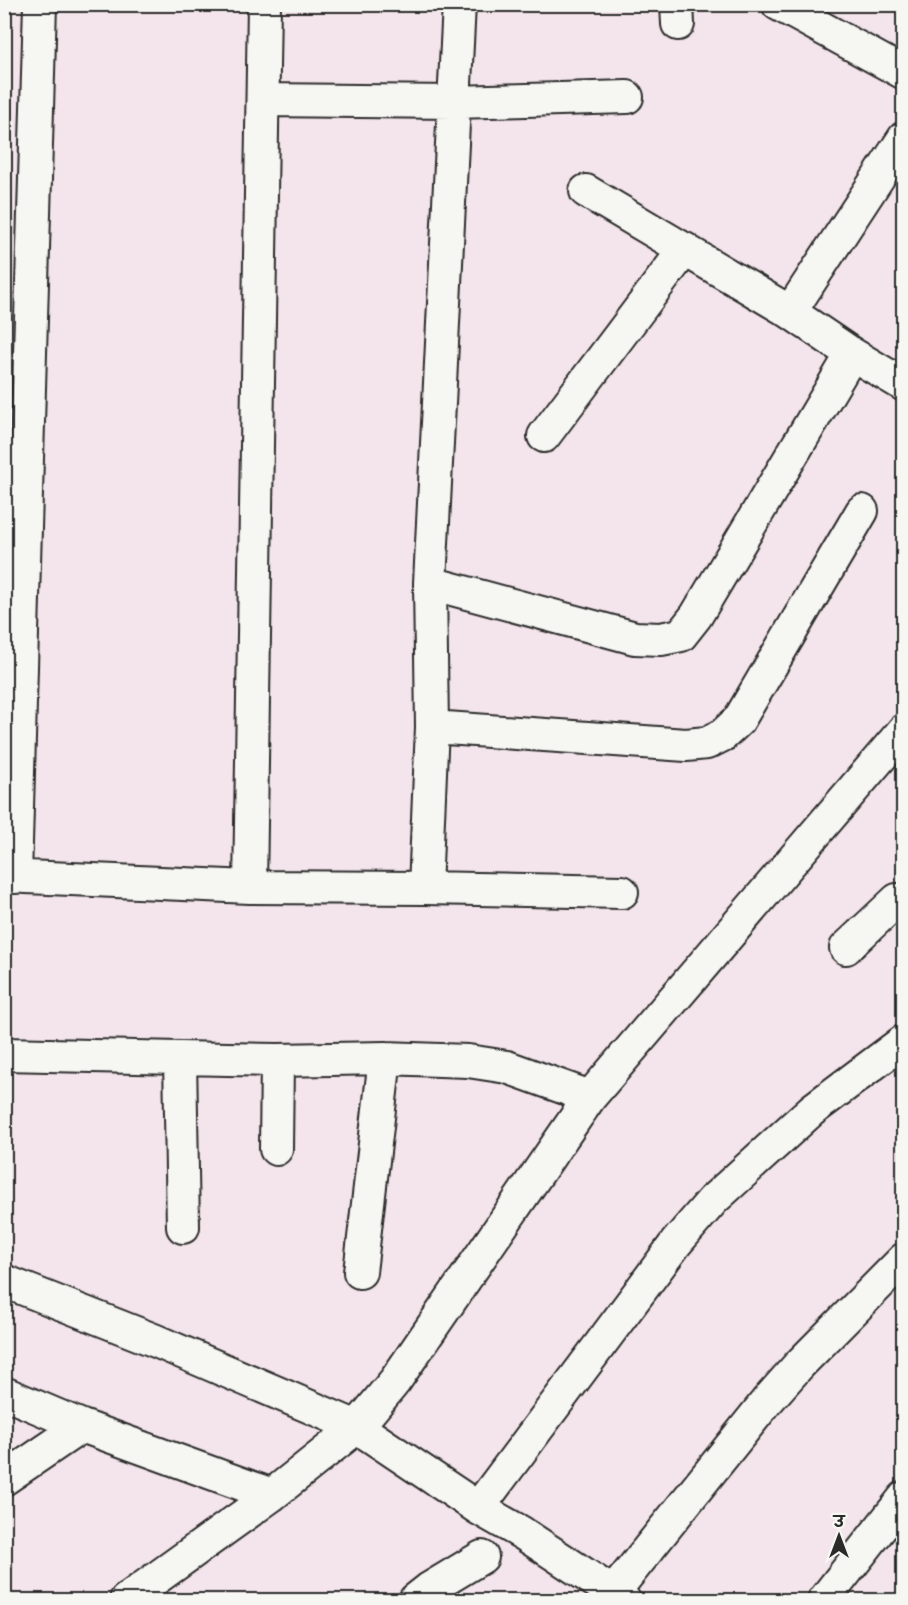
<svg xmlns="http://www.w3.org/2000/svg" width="908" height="1605" font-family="'Shantell Sans','Playpen Sans Deva',sans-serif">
<rect width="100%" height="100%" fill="#f4e5ec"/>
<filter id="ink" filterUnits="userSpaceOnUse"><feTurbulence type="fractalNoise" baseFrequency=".0167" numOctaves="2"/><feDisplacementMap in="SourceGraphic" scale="12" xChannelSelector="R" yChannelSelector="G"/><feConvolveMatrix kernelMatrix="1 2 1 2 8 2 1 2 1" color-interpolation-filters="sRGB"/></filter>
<g filter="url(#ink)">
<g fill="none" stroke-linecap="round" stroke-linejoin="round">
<g stroke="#2b2b2b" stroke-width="36">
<path id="minor" d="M677 4 678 24
M778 4 904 73
M263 100 454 102 627 97
M586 191 790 312 852 354 904 385
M790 312 904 138
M544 436 685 249
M430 583 635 638 661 639 681 635 696 616 852 354
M432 727 686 745 707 743 723 735 739 720 862 511
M4 876 250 887 425 888 622 892
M15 877 40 4
M250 887 264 4
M425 888 432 727 430 583 459 4
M846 948 897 900H904
M4 1054 180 1058 277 1060 385 1058 468 1061 507 1067 590 1097
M180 1058 183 1227
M276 1149 277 1060
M360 1272 385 1058
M4 1281 156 1341 357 1427 395 1381 590 1097 904 730
M4 1393 82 1426 272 1495
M4 1479 82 1426
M478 1508 676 1243 713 1200 812 1110 904 1041
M613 1593 767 1401 799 1365 904 1259
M126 1600 272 1495 357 1427 478 1508 522 1533 624 1600
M415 1600 429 1589 482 1557
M824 1600 904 1498"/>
</g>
<use href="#minor" stroke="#f6f6f2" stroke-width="32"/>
</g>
</g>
<rect width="908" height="1605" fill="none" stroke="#f6f6f2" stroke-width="24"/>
<rect x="12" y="12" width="884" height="1581" fill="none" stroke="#2b2b2b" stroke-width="2" filter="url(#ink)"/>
<g transform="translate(839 1536)" stroke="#f6f6f2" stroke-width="4.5" paint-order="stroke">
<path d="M0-4.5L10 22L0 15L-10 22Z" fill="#2b2b2b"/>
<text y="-9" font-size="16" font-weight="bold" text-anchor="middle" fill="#2b2b2b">उ</text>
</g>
</svg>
